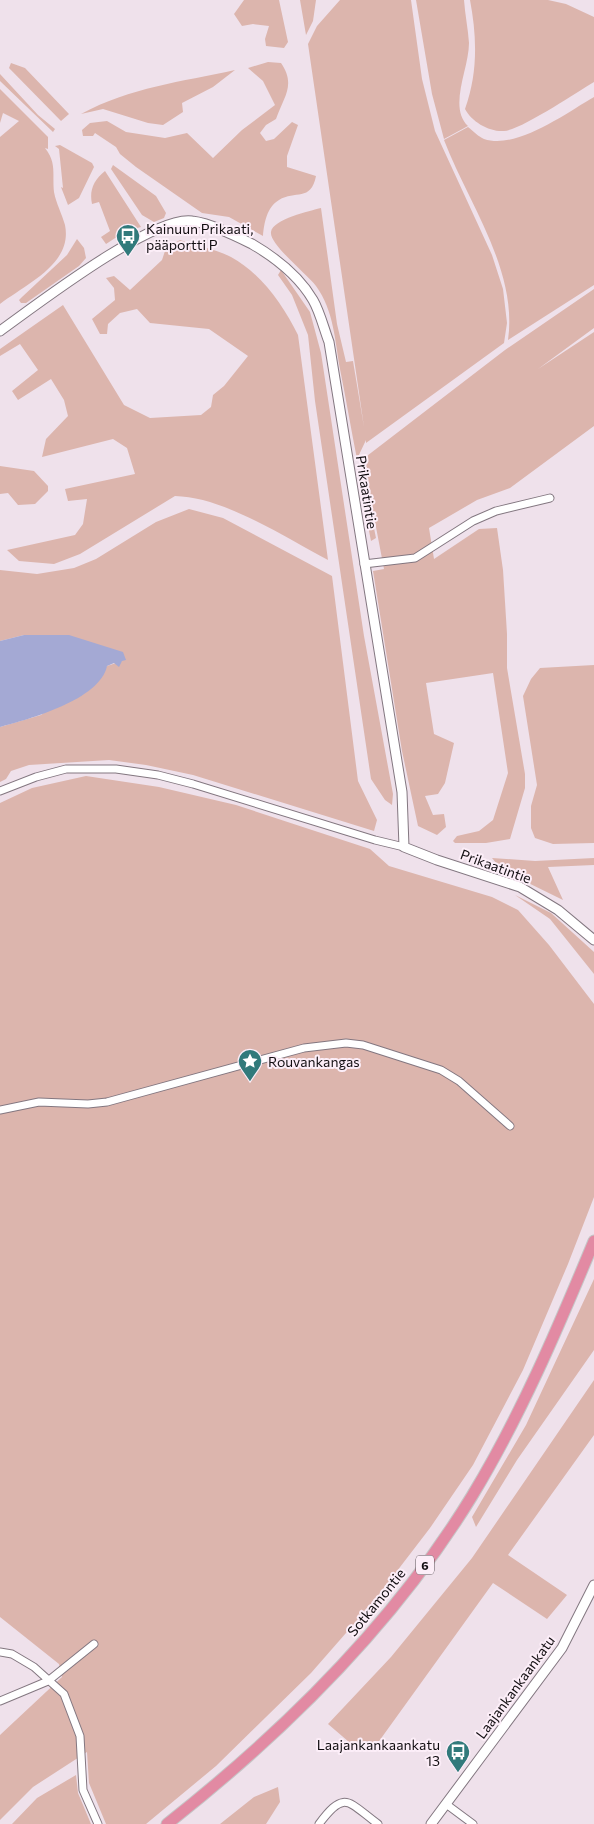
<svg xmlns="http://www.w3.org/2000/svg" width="594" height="1824" font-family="Commissioner,sans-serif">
<rect width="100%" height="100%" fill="#efe1eb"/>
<path fill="#dcb5ad" d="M244 0H279L288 42 284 48 266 46 265 39 269 26 253 24 242 26 234 14Z
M300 0H316L313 21 306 35Z
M340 0H411L422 79 435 131 492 255 503 289 507 323 504 343 366 443V440L357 459C351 429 346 399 340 369 335 341 334 311 316 286 307 274 269 244 271 232 273 219 310 211 321 208L337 324 346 362 353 361 364 427 308 44 317 26Z
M416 0H464C465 14 468 29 469 43 469 69 448 107 468 126L444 139 432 94Z
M470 0H548L566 4 594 17V82C577 92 521 130 504 131 489 132 472 122 465 109 478 73 477 37 470 0Z
M268 62 281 63C296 85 284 96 276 119L266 125 260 133 266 141 274 139 292 122 298 125 287 156V167L316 176C311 202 295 190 279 200 267 207 264 223 263 236L229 217 202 213 136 167 120 154 116 147 95 133 93 136H83L82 130 90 123 107 121 126 132 165 138 187 133 213 158 242 130 275 105 263 81 248 68Z
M11 63 25 68 69 114 61 121 9 68Z
M235 70 213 87 182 103 183 112 163 125 148 123 103 109 81 114C131 87 181 82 235 70Z
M0 74 38 115 55 129 53 132 0 81Z
M0 89 48 137V149L45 148C57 163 52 174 54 192 56 203 62 214 65 225 73 264 26 284 0 304V137L19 121 3 113 0 123Z
M594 97V285L508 340C518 270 468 203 444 140L468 127C473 131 479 137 484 139 517 150 566 113 594 97Z
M60 145 92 163 94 167 79 198 68 205 61 187 63 188 59 149 55 146Z
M113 165 156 196 166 213 164 218 154 222 142 215 111 169Z
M105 171 141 227 126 231 106 244 101 237 110 231 99 202 92 204C89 190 94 180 105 171Z
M77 239 84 248 86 258 79 266 26 303H21L19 300 22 297 67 255Z
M180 240C196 246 216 249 231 257 262 274 283 305 298 335L328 560C284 537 224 497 175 496L80 554 54 564 19 561 7 550 75 535 83 524 87 499 68 501 65 489 135 474 127 448 113 439 42 457 46 439 68 416 64 400 51 379 18 400 12 391 38 370 20 344 0 356V349L63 305 124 405 150 418 201 415 211 407 213 395 224 386 248 356 209 329 150 323 137 309 120 313 108 324 107 334H100L92 319 115 300 114 288 106 278 114 276 130 290 162 260 166 248Z
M281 270 310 312 321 353 364 636 393 794 392 805 385 800 371 779 315 401 308 335 292 295 278 275Z
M594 289V328L538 369 594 332V426L510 488 477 500 429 528 434 559 479 529 497 528 503 570 507 634V668L525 774V788L510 839 486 843H455L453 841 457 836 479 831 493 820 508 773 493 673 426 683 434 734 454 743 445 783 438 794 425 796 433 815 444 814 446 827 437 835 418 826 402 751 373 571 384 569 363 459 505 350Z
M0 466 34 471 48 486V491L35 504 18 505 8 493 0 494Z
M357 470 364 479 376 538 371 541Z
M189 509 223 518 332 576 358 781 377 820 374 831 193 775 146 765 109 760 29 765 11 771 6 779 0 782V727L41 715 107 666 122 661 24 635 0 641V570L37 574 74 568 96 559 156 522Z
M594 665V843L553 844 535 838 531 828V806L537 785 523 696 531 679 540 668Z
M86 776 159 787 236 805 370 849 389 866 492 897 518 910 549 945 594 1004V1197L568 1264 523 1370 473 1465 430 1528 374 1601 311 1673 216 1766 146 1824H106L89 1783 87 1752 33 1787 0 1820V1735L62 1677 59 1664 0 1617V803L32 788Z
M492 858 535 861 594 858V865L548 867 563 900 502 870Z
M515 895 551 913 594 952V974L550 919Z
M594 1279V1350L517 1460 476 1527 472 1517 526 1425Z
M594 1380V1435L508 1555 567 1595 547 1619 493 1583 377 1744 349 1742 328 1724 391 1657 472 1558Z
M76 1775 78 1793 91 1824H12L37 1798Z
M278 1787 280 1802 266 1824H220L254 1797Z"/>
<path fill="#a4a9d4" d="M24 635H69L123 652 126 660 122 661 119 667 114 663 107 666C100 700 29 719 0 727V641Z"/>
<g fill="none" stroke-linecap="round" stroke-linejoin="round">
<g stroke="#837780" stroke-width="9">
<path id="minor" d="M364 564 415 558 473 521 496 511 550 498
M0 791 36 777 66 769H116L158 775 193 784 375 840 404 847
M0 1110 39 1102 88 1104 107 1102 304 1048 346 1043 363 1045 441 1070 459 1081 510 1126
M0 1652 12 1654 34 1667 64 1694 80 1736 83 1790 98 1824
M0 1701 48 1681 94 1644
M446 1804 473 1824
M319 1824C345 1789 348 1802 378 1824"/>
</g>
<g stroke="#837780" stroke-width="11">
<path id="tertiary" d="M0 331C35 306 153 215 192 221 210 223 236 236 252 244 276 258 299 276 313 300 320 312 324 329 329 342L402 792 404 847 437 860 520 887 558 910 594 940
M431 1824 562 1648 594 1585"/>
</g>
<g stroke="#c6c5c6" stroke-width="13">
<path id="trunk" d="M167 1824C284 1732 394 1624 472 1496 521 1415 558 1328 594 1241"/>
</g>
<use href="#minor" stroke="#fff" stroke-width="7"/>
<use href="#tertiary" stroke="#fff" stroke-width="9"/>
<use href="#trunk" stroke="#e28aa3" stroke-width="11"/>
</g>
<defs>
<g id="bus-pin" transform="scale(1.25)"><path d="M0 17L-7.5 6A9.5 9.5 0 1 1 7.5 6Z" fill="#317a7b" stroke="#fceef8"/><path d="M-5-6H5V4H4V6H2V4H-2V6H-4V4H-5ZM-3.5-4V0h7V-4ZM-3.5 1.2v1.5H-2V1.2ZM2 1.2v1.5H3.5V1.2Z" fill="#fff"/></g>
<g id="sight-pin" transform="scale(1.25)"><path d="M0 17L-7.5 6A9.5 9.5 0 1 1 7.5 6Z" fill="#317a7b" stroke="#fceef8"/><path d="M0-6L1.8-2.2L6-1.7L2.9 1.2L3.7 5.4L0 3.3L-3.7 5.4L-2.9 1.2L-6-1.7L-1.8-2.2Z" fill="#fff"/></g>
</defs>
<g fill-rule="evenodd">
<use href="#bus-pin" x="128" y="236"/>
<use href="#sight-pin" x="250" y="1061"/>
<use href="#bus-pin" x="458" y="1752"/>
</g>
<g text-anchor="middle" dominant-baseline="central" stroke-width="4" stroke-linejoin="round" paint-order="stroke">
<rect fill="#fceef8" stroke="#585156" stroke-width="1" x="416" y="1555.5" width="18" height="19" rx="4"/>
<g font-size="12" font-weight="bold" fill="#120e11">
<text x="425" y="1565">6</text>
</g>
<g font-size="14" fill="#120e11" stroke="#fceef8" text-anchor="start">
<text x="146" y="228">Kainuun Prikaati,<tspan x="146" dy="16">pääportti P</tspan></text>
<text x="268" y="1061">Rouvankangas</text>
<text x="440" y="1744" text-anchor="end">Laajankankaankatu<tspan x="440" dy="16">13</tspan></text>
</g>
<g font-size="14" fill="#120e11" stroke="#fceef8">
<text transform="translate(367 492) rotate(81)">Prikaatintie</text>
<text transform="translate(496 866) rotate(20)">Prikaatintie</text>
<text transform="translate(376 1602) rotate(-51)">Sotkamontie</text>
<text transform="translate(515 1687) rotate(-54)">Laajankankaankatu</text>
</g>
</g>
</svg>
